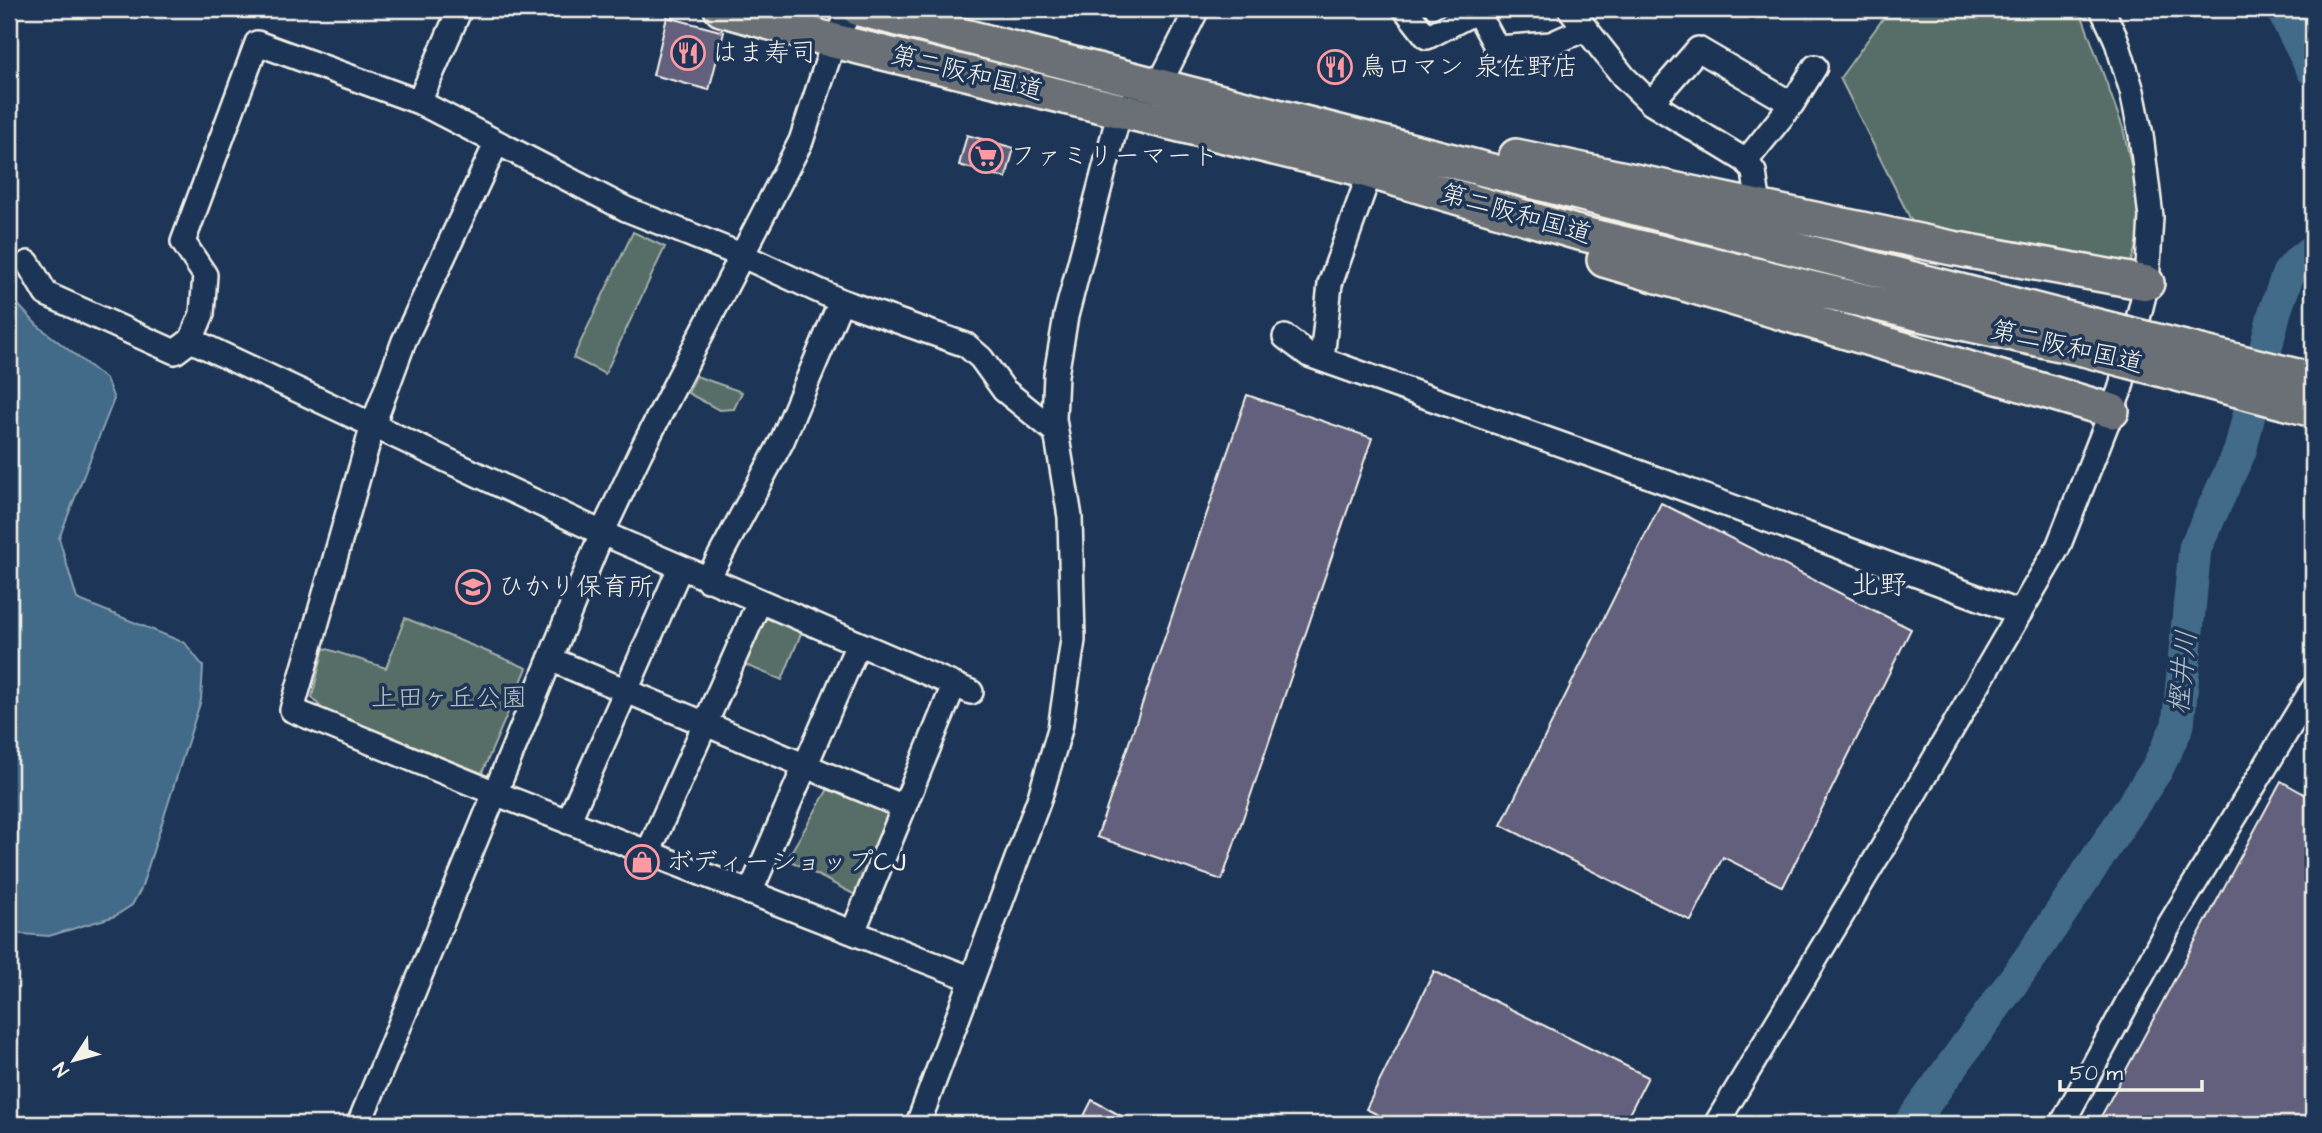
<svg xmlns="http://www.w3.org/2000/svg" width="2322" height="1133" font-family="'Architects Daughter','Klee One',sans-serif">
<rect width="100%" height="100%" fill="#1d3557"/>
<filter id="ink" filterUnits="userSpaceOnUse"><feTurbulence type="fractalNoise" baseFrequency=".0143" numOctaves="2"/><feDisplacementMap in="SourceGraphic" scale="14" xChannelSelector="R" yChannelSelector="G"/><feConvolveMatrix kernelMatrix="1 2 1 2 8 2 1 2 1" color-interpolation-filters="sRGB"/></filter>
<g filter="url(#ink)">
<path fill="#576d68" stroke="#a6afa8" stroke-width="2" d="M1890 9H2077L2082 16 2123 128 2143 221 2128 272 1917 232 1840 78Z
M633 232 665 247 605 374 573 358Z
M696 376 742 392 734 409 719 410 688 393Z
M770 617 802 631 782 680 741 663 758 622Z
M405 618 527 668 482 773 322 709 312 697 324 648 386 668Z
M831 784 897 809 861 898 787 859Z"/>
<path fill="#426b89" stroke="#89a1af" stroke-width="2" d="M9 295 37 325 106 379 114 399 59 538 77 599 185 643 203 666 201 700 141 889 132 905 115 916 49 936 9 933Z"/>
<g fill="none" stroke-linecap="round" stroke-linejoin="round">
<path stroke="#426b89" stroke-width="33" d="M2282 9 2313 70
M1910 1124 2040 944 2157 769 2178 725 2195 548 2240 451 2275 311 2288 274 2299 261 2313 250"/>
</g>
<path fill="#64607d" stroke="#f4f1e8" stroke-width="2" d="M667 17 724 32 709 90 653 75Z
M967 135 1014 148 1006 178 959 165Z
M1247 395 1372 438 1222 880 1097 837Z
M1661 503 1911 629 1783 887 1723 857 1691 921 1501 825Z
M2281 781 2313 799V1124H2097Z
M1434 971 1648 1077 1624 1124H1397L1366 1109Z
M1092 1100 1136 1124H1080Z"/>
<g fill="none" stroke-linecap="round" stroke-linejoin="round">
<g stroke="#f4f1e8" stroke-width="28">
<path id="minor" d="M1405 9 1427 37 1477 11 1497 48 1551 44 1585 29
M1570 9 1624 77 1651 103 1746 161 1754 172 1759 207
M419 102 460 9
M1651 103 1698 49 1792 104
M496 144 404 341 373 425 292 710 495 793 972 979
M1746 161 1792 104 1815 67
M28 263 46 294 175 352 191 340 202 314 205 275 183 242 257 43 419 102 626 209 741 255 841 301 966 345 981 358 1004 390 1056 432
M1285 337 1309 355 1619 465 2020 613
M191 340 602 533 971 692
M1322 359 1330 284 1369 175
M707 580 782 441 841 301
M550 659 904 807
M568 822 680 568
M648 853 759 602
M750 893 858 644
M853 932 954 685
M359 1124 602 533 640 453 801 141 834 41 851 9
M918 1124 1040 797 1060 729 1073 640 1070 517 1054 419 1056 375 1066 316 1120 110 1159 85 1197 9
M1716 1124 1889 837 2058 547 2120 390 2147 283 2151 217 2141 135 2132 91 2116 39 2102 9
M2062 1124 2170 924 2313 688"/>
</g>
<g stroke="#f4f1e8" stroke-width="38">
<path id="highway" d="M721 9 834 41 1361 169 1575 232 1920 314 2083 349
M859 9 2089 324
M1516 156 1952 248 2147 283
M1604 260 2112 411"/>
</g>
<use href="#minor" stroke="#1d3557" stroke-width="23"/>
<use href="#highway" stroke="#6b6f75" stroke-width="33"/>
<g stroke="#f4f1e8" stroke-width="38" stroke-linecap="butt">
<path id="highway-bridge" d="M2089 324 2313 380
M2083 349 2313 410"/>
</g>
<use href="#highway-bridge" stroke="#6b6f75" stroke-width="33"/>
</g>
</g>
<defs>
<g id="restaurant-ring" transform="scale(1.75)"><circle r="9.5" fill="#1d3557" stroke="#ff9aa2" stroke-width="1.5"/><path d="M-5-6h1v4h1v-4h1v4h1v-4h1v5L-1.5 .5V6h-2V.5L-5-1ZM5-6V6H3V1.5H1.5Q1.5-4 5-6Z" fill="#ff9aa2"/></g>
<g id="supermarket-ring" transform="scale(1.75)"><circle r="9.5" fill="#1d3557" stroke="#ff9aa2" stroke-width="1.5"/><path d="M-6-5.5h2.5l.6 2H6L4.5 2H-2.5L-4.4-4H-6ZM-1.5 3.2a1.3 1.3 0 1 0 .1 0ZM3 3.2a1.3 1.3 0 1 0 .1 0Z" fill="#ff9aa2"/></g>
<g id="school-ring" transform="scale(1.75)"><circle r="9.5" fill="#1d3557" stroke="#ff9aa2" stroke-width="1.5"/><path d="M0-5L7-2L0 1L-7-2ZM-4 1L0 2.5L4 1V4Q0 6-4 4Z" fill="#ff9aa2"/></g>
<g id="shop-ring" transform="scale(1.75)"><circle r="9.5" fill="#1d3557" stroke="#ff9aa2" stroke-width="1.5"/><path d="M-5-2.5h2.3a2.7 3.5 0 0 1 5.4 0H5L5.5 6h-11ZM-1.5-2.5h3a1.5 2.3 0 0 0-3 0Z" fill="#ff9aa2"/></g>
</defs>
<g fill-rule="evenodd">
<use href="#restaurant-ring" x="688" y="53"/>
<use href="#restaurant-ring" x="1335" y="67"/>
<use href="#supermarket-ring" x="986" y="156"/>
<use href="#school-ring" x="473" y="587"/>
<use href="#shop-ring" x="642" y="862"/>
</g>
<g text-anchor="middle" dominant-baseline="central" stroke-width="7" stroke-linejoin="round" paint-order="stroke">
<g font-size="26" fill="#f4f1e8" stroke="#1d3557" text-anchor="start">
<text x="712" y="53">はま寿司</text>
<text x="1360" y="67">鳥ロマン 泉佐野店</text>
<text x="1010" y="156">ファミリーマート</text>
<text x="498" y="587">ひかり保育所</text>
<text x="666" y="862">ボディーショップCJ</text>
</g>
<g font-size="26" fill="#f4f1e8" stroke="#1d3557">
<text transform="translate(967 73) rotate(14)">第二阪和国道</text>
<text transform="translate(1516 214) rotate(16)">第二阪和国道</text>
<text transform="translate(2067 347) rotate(13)">第二阪和国道</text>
</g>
<g font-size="26" fill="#bdc3bb" stroke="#1d3557">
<text x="449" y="698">上田ヶ丘公園</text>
</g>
<g font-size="28" fill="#f4f1e8" stroke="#1d3557">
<text x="1879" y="585">北野</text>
</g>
<g font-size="28" font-style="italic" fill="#b6c2c7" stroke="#1d3557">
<text transform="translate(2183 672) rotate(-84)">樫井川</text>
</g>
</g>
<rect width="2322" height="1133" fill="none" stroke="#1d3557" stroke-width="35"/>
<rect x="18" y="18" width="2287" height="1098" fill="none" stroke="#f4f1e8" stroke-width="2.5" filter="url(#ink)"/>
<g transform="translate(74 1060) rotate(234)" stroke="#1d3557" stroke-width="5" paint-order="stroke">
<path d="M0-5L12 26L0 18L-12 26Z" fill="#f4f1e8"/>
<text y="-10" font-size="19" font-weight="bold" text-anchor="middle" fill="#f4f1e8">N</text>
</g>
<path d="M2060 1080v10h142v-10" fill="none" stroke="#f4f1e8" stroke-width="3.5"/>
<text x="2070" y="1080" font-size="21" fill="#f4f1e8" stroke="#1d3557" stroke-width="5" paint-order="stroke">50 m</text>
</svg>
